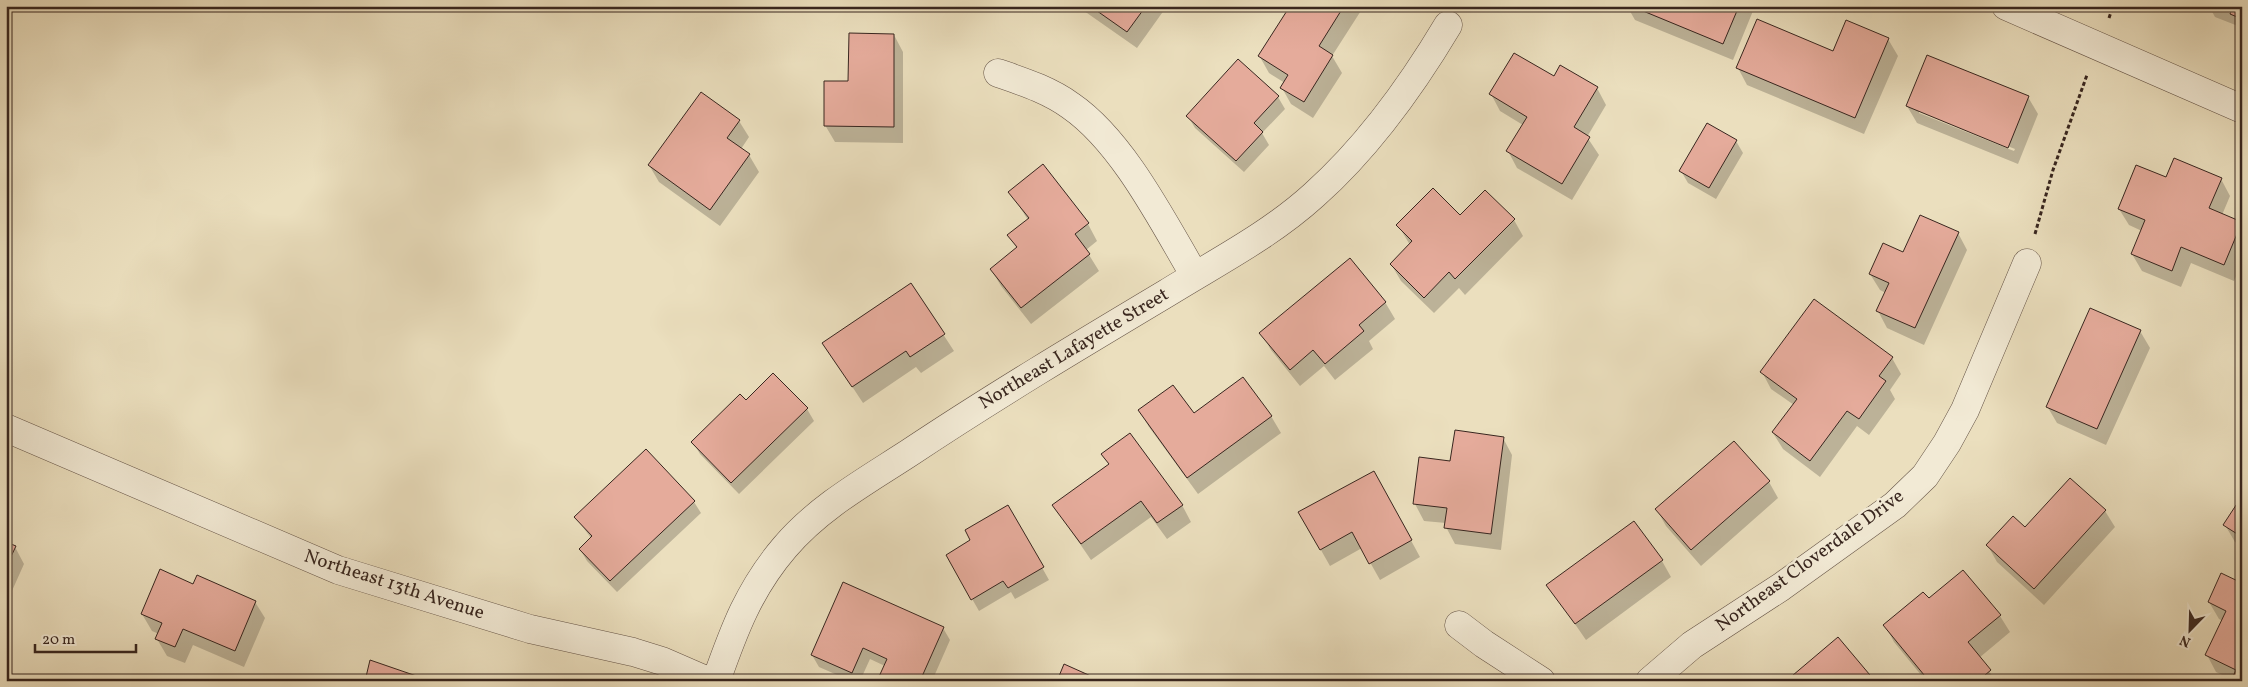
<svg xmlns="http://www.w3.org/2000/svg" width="2248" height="687" font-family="Vollkorn,serif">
<rect width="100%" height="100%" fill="#ebdfbe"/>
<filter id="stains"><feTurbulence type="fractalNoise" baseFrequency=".004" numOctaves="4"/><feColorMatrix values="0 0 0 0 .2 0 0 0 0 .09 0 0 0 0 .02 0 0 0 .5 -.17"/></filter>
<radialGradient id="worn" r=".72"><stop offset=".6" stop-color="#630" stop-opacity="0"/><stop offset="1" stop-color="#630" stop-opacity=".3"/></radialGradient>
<path fill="#0003" fill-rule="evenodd" d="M1077 6H1167L1137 48Z
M1291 6H1364L1332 56 1342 73 1313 118 1291 104 1282 88 1285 83 1269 73 1260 57Z
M1627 6H1755L1733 60 1635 20Z
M2209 6H2242V31L2238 26 2215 17Z
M894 35 903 52V143L835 142 825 125 849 82Z
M1888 39 1898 56 1864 134 1747 85 1738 68 1834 53Z
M1238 61 1278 97 1285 109 1262 133 1269 145 1244 172 1195 128 1188 116Z
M1554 78 1597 88 1606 105 1587 137 1599 155 1572 200 1517 168 1508 151 1523 125 1500 111 1491 94Z
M2028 97 2038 114 2018 164 1917 123 1907 106ZM1919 111 2015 149 2014 151 1919 113Z
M739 121 749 137 741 149 749 155 759 172 720 226 659 182 649 165Z
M1736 141 1743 153 1716 199 1688 183 1681 171Z
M1043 166 1088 224 1097 241 1086 250 1099 271 1031 324 1001 286 991 269 1017 249 1009 235 1028 220 1010 192Z
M2167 179H2221L2230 196 2222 215 2242 224V263L2234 281 2191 263 2181 287 2142 271 2132 254 2142 231 2129 225 2119 209Z
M1460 217 1514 220 1523 236 1465 295 1459 288 1434 313 1401 281 1391 264 1410 245 1398 225Z
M1958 233 1967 250 1924 345 1887 328 1878 311 1886 293 1880 290 1870 274 1904 253Z
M911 285 954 351 921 373 916 367 863 403 824 344Z
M1385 302 1395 319 1369 341 1373 349 1335 380 1324 366 1300 386 1271 350 1261 333Z
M2140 331 2150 348 2106 445 2057 423 2047 406Z
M1892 358 1901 374 1890 390 1895 399 1869 435 1857 426 1820 477 1783 449 1773 433 1794 405 1771 389 1762 372Z
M773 375 807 409 814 421 739 494 700 454 693 442 746 401Z
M1139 410 1271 416 1281 433 1198 494 1149 427Z
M1503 438 1512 455 1501 550 1455 544 1446 527V523L1424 521 1415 504 1451 463Z
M1103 454 1182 505 1191 522 1167 539 1151 517 1091 560 1054 506 1110 465Z
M1769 482 1778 498 1701 566 1666 526 1657 510Z
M1383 489 1420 557 1380 580 1362 548 1330 566 1300 513Z
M2242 498V546L2235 542 2225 525Z
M694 502 701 513 617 592 587 561 580 549 591 538 576 518Z
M1008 507 1049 580 1015 599 1011 592 979 611 947 555 972 541Z
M2105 511 2115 527 2044 605 1997 562 1988 546Z
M6 543 15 547 24 564 7 602Z
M1662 561 1671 577 1586 640 1548 585Z
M2221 575 2242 681 2233 680 2216 672 2207 655 2223 621 2219 619 2209 602Z
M194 586 255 602 265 618 244 667 193 645 185 663 167 656 157 639 159 634 152 631 142 614Z
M1929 600 2000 616 2010 632 1979 658 1996 681H1926L1894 642 1885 625Z
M943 628 950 640 932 681H878L885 666 870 659 860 681H851L819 667 812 655Z"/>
<path fill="#e5ab9b" stroke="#38261f" d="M1090 6H1146L1127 32Z
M1290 6H1344L1319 46 1333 55 1304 102 1280 88 1288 75 1258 56Z
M1631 6H1739L1723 44Z
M2219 6H2242V19L2230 14 2231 11Z
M1757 19 1833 51 1846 20 1889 38 1855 118 1736 68Z
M849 33 894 34V127L824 126V81H848Z
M1514 53 1554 76 1560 65 1598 87 1574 127 1590 137 1562 184 1506 151 1527 117 1489 94Z
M1927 55 2029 96 2008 148 1906 106Z
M1238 59 1279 96 1254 123 1263 132 1236 161 1186 116Z
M701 92 740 120 727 138 750 154 710 210 648 165Z
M1707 123 1737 140 1709 188 1679 171Z
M2174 158 2222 178 2209 208 2242 222 2224 265 2181 247 2172 271 2131 254 2145 220 2118 209 2136 165 2166 177Z
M1043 164 1089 223 1075 234 1090 254 1021 308 990 269 1017 247 1007 235 1029 218 1008 192Z
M1433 188 1460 215 1485 190 1515 219 1455 279 1449 272 1424 298 1390 264 1412 241 1396 225Z
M1920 215 1959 232 1915 328 1876 311 1889 283 1869 274 1883 243 1903 252Z
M1350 258 1386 302 1359 325 1364 331 1325 364 1313 350 1290 370 1259 333Z
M911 283 945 334 910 357 906 351 852 387 822 343Z
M1814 299 1893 357 1879 376 1886 381 1859 419 1847 411 1810 461 1772 432 1797 399 1760 372Z
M2090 308 2141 330 2097 429 2046 407Z
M773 373 808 408 731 483 691 442 740 394 746 400Z
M1243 377 1272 416 1187 478 1138 410 1173 385 1194 413Z
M1455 430 1504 437 1491 534 1444 528 1447 508 1413 504 1419 457 1450 461Z
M1130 433 1183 505 1157 523 1141 501 1081 544 1052 505 1109 464 1101 454Z
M1734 441 1770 481 1691 550 1655 509Z
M646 449 695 501 610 581 579 549 592 536 574 517Z
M1374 471 1412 540 1369 564 1352 532 1320 550 1298 512Z
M2070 478 2106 510 2034 589 1986 545 2013 516 2025 527Z
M2242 496V537L2223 525Z
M1008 505 1044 567 1008 588 1003 581 971 600 946 555 970 540 965 530Z
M1634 521 1663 560 1575 624 1546 585Z
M6 542 16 546 6 567Z
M160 569 193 584 197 575 256 601 235 651 183 629 175 647 155 639 162 623 141 614Z
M1963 570 2001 615 1968 642 1991 670 1978 681H1929L1883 625 1923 592 1929 598Z
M2221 573 2242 583V681H2231L2236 670 2205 655 2226 611 2208 602Z
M843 582 944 627 920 681H877L887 659 863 648 852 673 811 655Z
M1838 637 1875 681H1786Z
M370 660 431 681H365Z
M1064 664 1102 681H1057Z"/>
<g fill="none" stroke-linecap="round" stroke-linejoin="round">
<g stroke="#655447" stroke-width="29">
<path id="minor" d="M2006 6 2242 109
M998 73C1024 82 1049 90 1071 106 1123 142 1163 222 1195 276
M6 428 338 570 530 629 633 652 662 661 708 681
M1459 625 1484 644 1541 681
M716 681C734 630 749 589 785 547 819 507 866 481 909 453 993 397 1080 345 1167 293 1217 262 1270 235 1314 195 1368 147 1411 87 1448 25
M1650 681 1692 645 1781 587 1895 505 1925 476 1947 443 1965 410 2027 263"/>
</g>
<path stroke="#38261f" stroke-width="3" stroke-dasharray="4 2.5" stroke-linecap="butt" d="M2109 18 2113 6
M2035 234 2053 170 2087 75"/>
<use href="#minor" stroke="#f2ead5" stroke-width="28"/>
</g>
<g text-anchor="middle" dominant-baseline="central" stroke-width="5" stroke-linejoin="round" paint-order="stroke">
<g font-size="19" fill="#38261f" stroke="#f2ead5">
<text transform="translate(1074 349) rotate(-31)">Northeast Lafayette Street</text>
<text transform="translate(1810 561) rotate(-36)">Northeast Cloverdale Drive</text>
<text transform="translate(394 585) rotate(18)">Northeast 13th Avenue</text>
</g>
</g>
<rect width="2248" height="687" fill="none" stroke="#ebdfbe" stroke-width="25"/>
<rect x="8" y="8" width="2233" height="672" fill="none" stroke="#38261f" stroke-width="2.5"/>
<rect x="12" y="12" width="2223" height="662" fill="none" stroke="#38261f"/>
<g transform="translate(2190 630) rotate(203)" stroke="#f2ead5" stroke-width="4" paint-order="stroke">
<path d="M0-4L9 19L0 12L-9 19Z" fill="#38261f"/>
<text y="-8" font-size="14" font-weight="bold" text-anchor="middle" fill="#38261f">N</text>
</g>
<path d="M35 644v8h101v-8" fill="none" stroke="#38261f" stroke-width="2.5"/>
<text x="42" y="644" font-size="15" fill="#38261f" stroke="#f2ead5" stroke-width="4" paint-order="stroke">20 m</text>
<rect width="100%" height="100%" filter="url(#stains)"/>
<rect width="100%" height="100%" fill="url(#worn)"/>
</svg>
